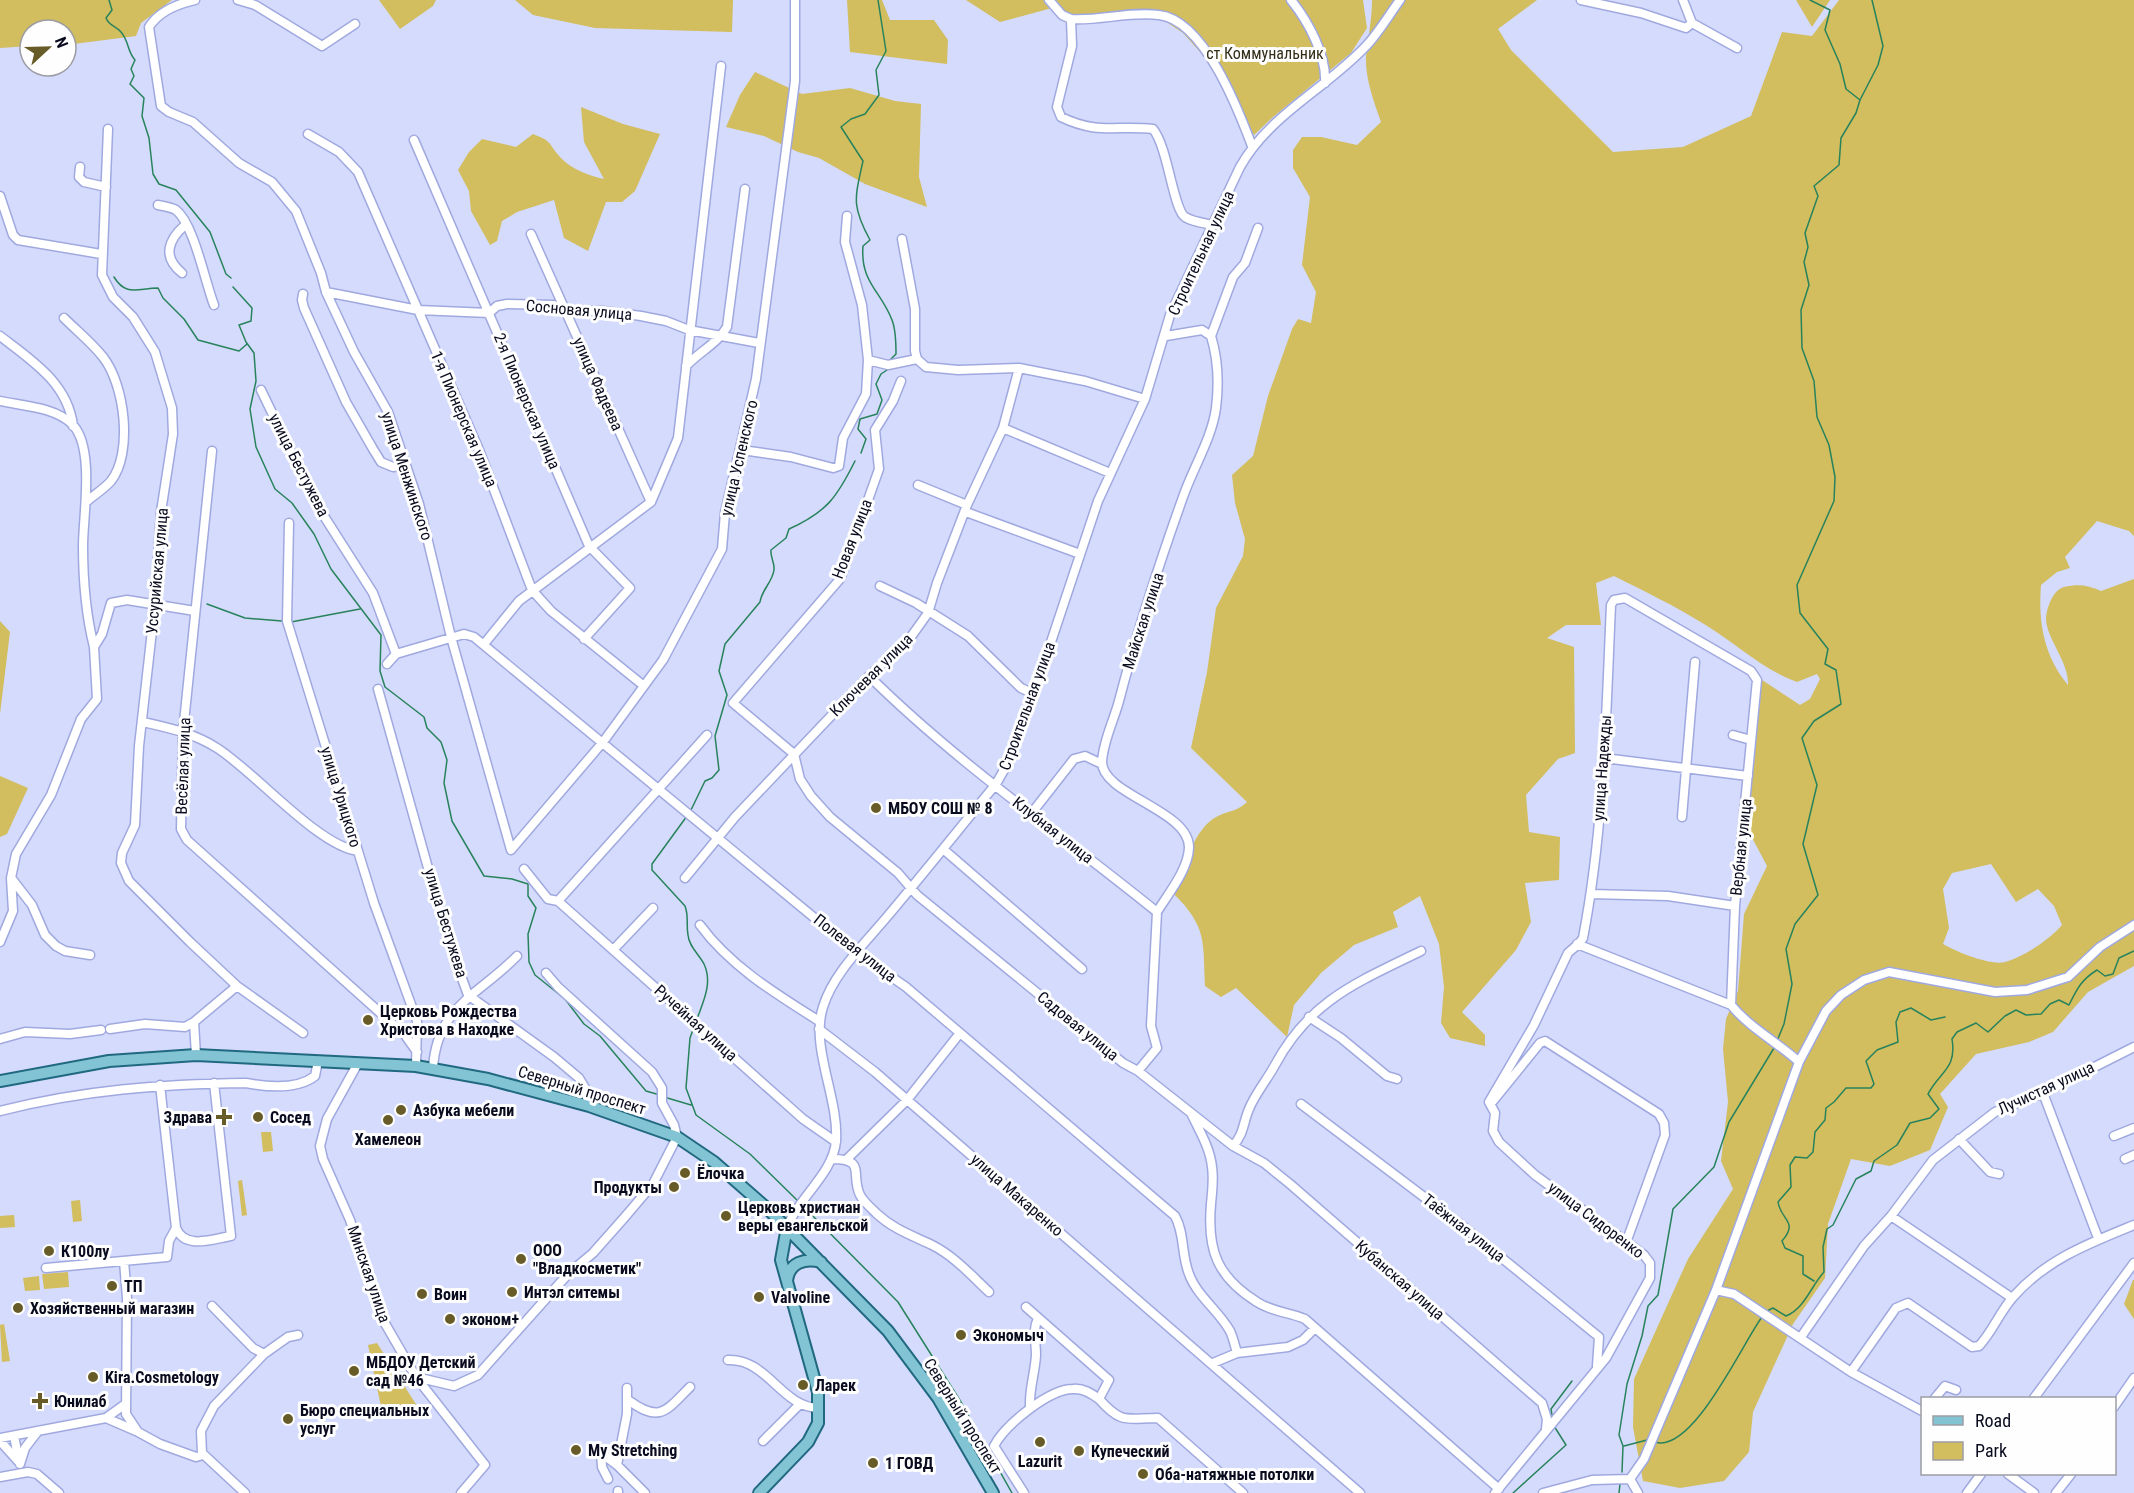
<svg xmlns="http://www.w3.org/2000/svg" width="2134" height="1493" font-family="'Roboto Condensed',sans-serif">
<rect width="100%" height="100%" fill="#d4dbfc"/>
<path fill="#d2bd5f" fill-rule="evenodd" d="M0 0H172L141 23 136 36 66 45V30H30V46L0 48Z
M379 0H436L433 6 400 29Z
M515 0H733L732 32 595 28 533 15Z
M847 0H882L890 20H934L948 40 947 64 850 52Z
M966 0H1363L1367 28 1351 53 1273 117 1254 135 1229 100 1208 61 1183 33 1165 21 1152 17 1072 22 1052 8 1000 22Z
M1372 0H1537L1498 29 1511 50 1613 152 1683 147 1751 116 1782 32 1812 36 1839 0H2134V536L2129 531 2097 521 2065 557 2070 568 2057 572 2041 585C2038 623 2044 656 2068 685 2069 661 2046 639 2046 618 2047 607 2053 590 2064 587 2078 584 2088 585 2101 591L2134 579V966L2088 992 2053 1032 2029 1042 1976 1054 1940 1094 1948 1107 1930 1150 1890 1166 1851 1159 1828 1224 1825 1278 1793 1324 1753 1412 1749 1452 1724 1481 1680 1488 1643 1481 1633 1427 1634 1379 1688 1259 1733 1189 1721 1161 1728 1102 1723 1049 1726 1019 1738 991 1744 914 1767 866 1748 830 1759 678 1800 705 1810 699 1820 679 1817 674 1797 682C1761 669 1736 643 1704 624 1675 606 1644 591 1614 576L1596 583 1601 625H1566L1547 638 1574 647 1575 753 1558 759 1526 795 1529 832 1560 837 1559 880 1525 883 1531 922 1516 950 1462 1012 1485 1035V1046L1450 1038 1441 1023 1444 987 1439 944 1420 896 1393 912 1398 927 1354 945 1321 973 1294 1005 1287 1037 1236 988 1221 997 1205 986C1203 941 1207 927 1174 894 1183 870 1193 828 1218 816 1231 810 1236 812 1247 802L1191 748 1207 672 1216 608 1243 556 1245 539 1235 503 1232 475 1253 456 1268 396 1292 329 1298 319 1311 323 1316 292 1302 265 1310 197 1293 168V150L1302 137H1321L1357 145 1381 122C1374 102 1365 78 1366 57 1368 37 1372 20 1372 0ZM1991 864 2016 902 2038 889 2054 906 2062 925C2050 939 2024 957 2005 962 1990 966 1955 951 1943 944L1949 928 1943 889 1952 873Z
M1796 0H1830L1812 27Z
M755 72 802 94 850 88 895 101 921 104 919 177 927 207 865 184 819 158 798 152 764 136 726 127 740 95Z
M581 107 623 124 660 134 635 191 622 202H606L588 251 564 238 554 200 517 212 502 221 497 241 490 245 471 211 469 191 458 170 469 152 482 139 516 147 533 134C554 142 547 143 561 158 571 169 590 176 604 179L584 142Z
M0 621 10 632 0 714Z
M0 776 28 788 7 834 0 837Z
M261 1132H271L273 1151 263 1152Z
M242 1180 247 1215 242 1216 238 1181Z
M80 1200 82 1221 73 1222 71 1201Z
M14 1215 15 1227 0 1228V1216Z
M68 1272 69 1287 44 1289 42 1274Z
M39 1276 40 1290 25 1291 23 1278Z
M2133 1280H2134V1319L2124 1304Z
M4 1324 10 1361 2 1362 0 1325Z
M377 1343 419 1409 383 1416 368 1345Z"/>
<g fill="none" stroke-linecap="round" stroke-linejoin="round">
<path stroke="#28835c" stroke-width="1.5" d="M109 0 112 10 106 18C109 26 116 26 121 32 129 41 127 51 135 60L131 69 134 76 130 84 144 98 142 116 149 138 153 174 159 184 176 190 210 232 226 274 231 278
M878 0 886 51 876 70 879 95 865 114 851 119 841 127 863 161C855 198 851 205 870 240L863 246C860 282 881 291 892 320 896 330 896 343 896 354L891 359
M1810 0 1830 10 1825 30 1840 64 1846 89 1860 100
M114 277C126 297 138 288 158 288L163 298 184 319 198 340 239 351 247 344
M233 287 252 308 251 321 239 325 246 342 254 353 256 381 250 409 256 447 275 489 292 503 314 534 331 569 381 635 380 671 385 687 424 717 427 728 441 742 447 760 444 783 452 821 484 876 512 879 528 884V896L536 908 528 934 529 962 535 975 565 999 584 1024 600 1036 646 1091 660 1095
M861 453 866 439 858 429 860 419 877 414 882 400 876 384 881 374 887 370
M207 604 245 618 282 621
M291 622 360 609
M691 810 705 781 712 778 719 770 715 736 727 695 719 671 725 644 760 602C762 589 772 583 774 570 775 563 770 557 771 550L786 538 789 529C827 512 837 497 855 461
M687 816 652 864V870L685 906C689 916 686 925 688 935 689 947 699 954 704 964 713 983 703 1002 697 1019
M694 1027 690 1038 686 1088 696 1115 750 1154 799 1202
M1777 1041 1784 1024 1792 984 1786 949 1795 924 1818 895 1803 844 1817 785 1802 738 1814 721 1841 704 1836 670 1825 664 1828 649 1800 613 1797 585 1834 501 1835 477 1829 445 1817 417 1814 381 1802 348 1801 310 1809 285 1804 262 1808 247 1805 233 1818 196 1814 186 1839 165 1841 138 1856 113 1860 100 1878 65 1883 46 1872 0
M664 1097 691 1105
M802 1205 898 1302 961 1402 1012 1493
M1814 1281 1803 1274V1256L1785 1248 1782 1241C1799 1221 1781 1221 1778 1202L1791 1187 1790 1165 1795 1157 1807 1158 1813 1152 1815 1132 1825 1120 1826 1108 1834 1102 1846 1088H1871L1874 1084 1866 1061 1877 1050 1898 1042 1896 1022 1900 1012 1911 1008 1931 1020 1945 1017
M1767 1311 1773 1308 1786 1316C1805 1308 1811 1286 1824 1272L1823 1247 1827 1229 1833 1225 1856 1179 1871 1171 1874 1161 1897 1145 1910 1123 1930 1118 1939 1109 1928 1094C1940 1071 1957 1069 1952 1039L1957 1032 1976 1023 1988 1032 2005 1016 2016 1010 2026 1015 2041 1014 2050 1004 2059 1000 2069 1005C2077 989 2081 980 2097 970L2105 976 2113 974 2119 958 2134 951
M1552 1415 1551 1409 1572 1381
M1655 1442C1693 1454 1743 1342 1762 1317
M1624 1446 1647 1440
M1622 1472 1623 1446 1619 1435 1627 1384 1642 1336 1648 1306 1658 1295 1673 1209 1714 1167 1729 1122 1774 1048
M1513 1493 1566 1445 1554 1426
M1619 1493 1620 1484"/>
<g stroke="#a0a9df" stroke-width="11">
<path id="minor" d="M195 0C177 4 159 11 149 27L161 106 169 112 193 122 239 163 272 182 296 211 321 273 326 292 354 352 388 412 419 504 451 637 511 850 603 742 663 660 722 549 725 513 756 379 795 81V0
M238 0 255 5 322 46 355 24
M1049 0 1062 15 1071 19C1100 21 1130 11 1159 15 1204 20 1238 109 1252 146
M1291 0C1308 21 1327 56 1325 83
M1581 0 1641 13 1686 28 1692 23
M1683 0 1692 23 1737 48
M1071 19 1072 46 1057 107 1061 117C1098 135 1116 125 1153 129 1168 147 1173 209 1185 217 1193 222 1204 223 1213 225
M108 129 102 275 113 297 133 317 155 352 172 408 173 434 161 512 155 604 139 746 135 825 122 853 121 863 129 881 190 942 237 986 303 1033
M308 134 339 152 358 172 479 450 532 590 551 611 644 686
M414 140 589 546 630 588 584 639
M80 167 79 177 84 182 106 187
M0 196 13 235 18 240 101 254
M158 205C164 206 171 207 176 210 194 224 205 282 214 305
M531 234 651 502
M902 239 915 309V351L917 359 926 367 958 370 1019 368 1085 381 1145 399
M182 273C162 257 168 240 185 225
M326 292 418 310 489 313 497 306 507 304 554 305 566 311H603L641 316 666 321 689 330 759 343
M303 294 302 300 304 308 346 402 373 449 381 462 393 467 406 465
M64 318C77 331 92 343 103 357 125 385 133 453 111 481 104 489 94 495 86 502
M0 336C31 360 68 383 73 426
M1211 336 1233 277 1245 263 1258 228
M868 360 888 365 917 359
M686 366C699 352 718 343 727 327L745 189
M901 381 893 401 875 430 879 469 840 579 733 703 794 754 800 779 811 796 830 817 898 873 917 895 1123 1063 1138 1071 1233 1146 1264 1163 1290 1184 1542 1403 1547 1419 1546 1429
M261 390 315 502 373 593 396 654 387 664
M0 401C23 406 56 407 73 425 95 449 83 516 83 546 83 579 86 615 94 647
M1003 428 1110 473
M742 450 791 457 833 468 839 466 843 438 866 394 868 360 862 305 845 242 847 216
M212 451 183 732 181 829 187 840 405 1035 417 1052
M918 485 967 505
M651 502 678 438 721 66
M966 512 1080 554
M289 523 287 621 374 903 417 1021 416 1066
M880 586 916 603 968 636 1021 688 1034 694
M484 644 519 601 651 502
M396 654 464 634 474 637 857 953 906 987 1175 1216C1185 1234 1181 1254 1189 1274 1197 1296 1219 1311 1230 1331 1233 1337 1235 1346 1237 1353
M869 676C958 764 1061 834 1157 912
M378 689 449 943 468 995 554 1057 579 1078 585 1088 589 1106
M143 722C169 728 194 733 217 748 255 772 318 846 358 851
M1733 735 1751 740
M1604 758 1748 776
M1031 814 1074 759 1085 756 1102 764
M1682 817 1695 662
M943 849 1082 969
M524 869 548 899 558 901
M685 878 735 817 869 676 908 641 928 613 937 583 967 505 1003 428 1019 368
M12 879 32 905 45 935 56 946 65 951 90 955
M1591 894 1668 896 1735 906
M558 901 803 1119 836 1142
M558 901 707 735
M1157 912C1168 894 1188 870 1189 848 1190 810 1102 795 1102 762 1103 741 1114 720 1119 701 1137 632 1159 564 1183 497 1193 468 1212 438 1216 408 1219 384 1218 359 1211 336L1202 330 1166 336
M700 925C730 966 776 994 819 1021
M0 942 13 911 11 878 16 854 51 795 81 719 97 699 94 647 102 634 111 603 127 600 195 611
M613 950 653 908
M1731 1005C1750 1028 1777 1042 1799 1062
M1309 1017 1341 1038 1387 1076 1397 1079
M110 1029 145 1024 185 1027 194 1022
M819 1029 875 1072 1360 1493
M0 1039 25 1032 70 1034 101 1030
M196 1055 194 1022 237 986
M358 1063 327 1119 320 1146 323 1159 350 1220 383 1320 416 1377 485 1465 461 1493
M433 1068C437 1006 479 995 517 956
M1138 1071 1157 1048 1151 1026 1157 912
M2043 1093 2098 1238
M1493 1101 1540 1043 1545 1041 1659 1114 1664 1123 1665 1135 1627 1240
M1301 1104 1465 1228 1599 1337 1597 1366
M0 1111C82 1090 162 1084 246 1083 267 1087 297 1090 315 1076L318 1061
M1192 1115C1200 1132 1210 1148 1212 1167 1214 1180 1212 1192 1211 1204 1207 1250 1217 1277 1257 1302 1272 1312 1289 1312 1305 1319L1499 1489
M2114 1136 2134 1128
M1959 1139 1990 1172 1999 1174
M1233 1146C1244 1134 1243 1123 1249 1109 1255 1094 1267 1080 1275 1065 1310 1000 1358 982 1421 951
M832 1159C867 1159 850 1174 860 1195 863 1201 871 1208 876 1213 893 1229 911 1235 932 1245 954 1256 971 1275 989 1292
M847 1159 907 1100 960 1033
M2125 1159 2134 1155
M1891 1216 2012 1298
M787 1227C799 1197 833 1174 836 1141 839 1098 810 1047 823 1007 833 974 864 944 886 918 923 874 959 829 996 784L1008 763 1032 699 1098 501 1145 399 1170 315 1240 167C1270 114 1326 89 1367 45 1379 32 1389 15 1400 0
M176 1228C185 1250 213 1239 231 1236L214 1083
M124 1261 127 1298 126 1414 138 1432 160 1444 196 1457 203 1455
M46 1268 167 1257 169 1241 176 1228 160 1085
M1716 1290 1734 1294 1851 1372 1922 1411
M212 1306 253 1348 264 1354
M1026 1307 1109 1380 1099 1399C1122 1425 1127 1418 1158 1418L1243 1493
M1801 1337 1864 1246 1891 1216 1933 1160 1995 1112 2043 1093 2134 1047
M728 1360C767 1358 782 1408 819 1408
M1213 1363 1237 1353 1288 1347 1303 1340 1315 1328
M1851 1372 1896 1308 1908 1303 1972 1347 1979 1346C1993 1331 2000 1311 2014 1296 2047 1259 2090 1243 2134 1225
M416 1377 454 1386 478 1375 568 1274 593 1253 624 1218 653 1184 677 1137 674 1125 662 1103V1088L652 1072 558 987 546 973
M1935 1398 1945 1386 1956 1390
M2034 1398 2134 1263
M628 1400C660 1423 665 1412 690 1387
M1030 1407C1029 1389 1035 1373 1036 1355 1036 1340 1032 1332 1038 1318
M2114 1407 2134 1378
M106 1418 136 1431
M14 1436 19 1461
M0 1438 106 1418 124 1405
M0 1441 18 1461
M763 1441 799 1405
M20 1464 25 1448 38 1431
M617 1465 627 1414V1388
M2008 1474 2034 1493
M0 1477 28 1472 37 1474 59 1493
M608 1479 602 1467 601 1453 617 1465 645 1493
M1630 1479 1638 1493
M618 1491V1493
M245 1493 202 1453 201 1431 214 1406 264 1354 288 1337 298 1335
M1024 1493 994 1446C1005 1425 1049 1389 1073 1389 1083 1388 1091 1393 1099 1399
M1495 1493 1606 1358 1650 1278V1263L1644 1255 1535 1175 1499 1142 1493 1131 1495 1113 1489 1102 1534 1025 1568 953C1572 949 1580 944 1583 938 1604 829 1606 716 1611 605L1614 600 1625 598 1751 671 1757 680 1735 906 1731 1005 1577 944
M1543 1493 1592 1480 1630 1479 1644 1459 1716 1290 1799 1062 1826 1011 1841 995 1864 980 1889 972 1995 992 2027 990 2068 977 2100 947 2134 925
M1967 1493 1981 1474
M2056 1493 2071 1474"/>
</g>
<g stroke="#216980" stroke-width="14">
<path id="major" d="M0 1081 109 1061 196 1055 416 1066 488 1079 589 1106 677 1137 714 1162 770 1211 888 1331 938 1398 993 1493
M787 1281C789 1262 805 1258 821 1262
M759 1493 808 1442 818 1423V1392L781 1260 787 1227"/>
</g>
<use href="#minor" stroke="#fff" stroke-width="8"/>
<use href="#major" stroke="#82c4d3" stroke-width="10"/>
</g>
<g fill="#675b28" stroke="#fefefe" stroke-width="2">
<circle cx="876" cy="808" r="6"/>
<circle cx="368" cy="1020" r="6"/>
<circle cx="401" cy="1110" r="6"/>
<path d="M221 1108h6v6h6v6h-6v6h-6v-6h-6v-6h6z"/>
<circle cx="258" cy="1117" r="6"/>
<circle cx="388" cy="1120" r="6"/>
<circle cx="685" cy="1173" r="6"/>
<circle cx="674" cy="1187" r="6"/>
<circle cx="726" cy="1216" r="6"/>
<circle cx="49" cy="1251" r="6"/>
<circle cx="521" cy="1259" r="6"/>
<circle cx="112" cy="1286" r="6"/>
<circle cx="512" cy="1292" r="6"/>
<circle cx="422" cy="1294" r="6"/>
<circle cx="759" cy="1297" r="6"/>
<circle cx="18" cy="1308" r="6"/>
<circle cx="450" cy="1319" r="6"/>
<circle cx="961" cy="1335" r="6"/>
<circle cx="354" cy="1371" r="6"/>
<circle cx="93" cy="1377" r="6"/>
<circle cx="803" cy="1385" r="6"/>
<path d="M37 1392h6v6h6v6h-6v6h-6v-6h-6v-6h6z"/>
<circle cx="288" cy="1419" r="6"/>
<circle cx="1040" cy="1442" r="6"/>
<circle cx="576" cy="1450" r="6"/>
<circle cx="1079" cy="1451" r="6"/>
<circle cx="873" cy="1463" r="6"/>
<circle cx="1143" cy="1474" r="6"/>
</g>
<g text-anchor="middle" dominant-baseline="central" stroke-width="6" stroke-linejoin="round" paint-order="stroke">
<g font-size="16" fill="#322d18" stroke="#fefefe">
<text x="1265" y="53">ст Коммунальник</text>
</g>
<g font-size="16" fill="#090b1e" stroke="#fefefe">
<text transform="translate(1201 253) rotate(-65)">Строительная улица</text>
<text transform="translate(579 310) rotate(5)">Сосновая улица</text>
<text transform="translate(598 384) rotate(66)">улица Фадеева</text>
<text transform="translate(527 401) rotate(67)">2-я Пионерская улица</text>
<text transform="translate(464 419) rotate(67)">1-я Пионерская улица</text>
<text transform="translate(739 458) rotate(-77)">улица Успенского</text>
<text transform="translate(299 465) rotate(63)">улица Бестужева</text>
<text transform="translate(407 476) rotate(72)">улица Менжинского</text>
<text transform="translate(852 539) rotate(-69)">Новая улица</text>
<text transform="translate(157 571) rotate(-85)">Уссурийская улица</text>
<text transform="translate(1143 621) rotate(-72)">Майская улица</text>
<text transform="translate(871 675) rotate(-45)">Ключевая улица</text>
<text transform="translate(1027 706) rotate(-70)">Строительная улица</text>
<text transform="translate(183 766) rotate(-88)">Весёлая улица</text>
<text transform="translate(1602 768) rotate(-86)">улица Надежды</text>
<text transform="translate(341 797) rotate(73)">улица Урицкого</text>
<text transform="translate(1053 830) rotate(38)">Клубная улица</text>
<text transform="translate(1741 847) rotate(-84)">Вербная улица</text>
<text transform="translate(446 923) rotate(73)">улица Бестужева</text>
<text transform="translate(855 948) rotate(38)">Полевая улица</text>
<text transform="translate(696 1023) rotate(42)">Ручейная улица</text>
<text transform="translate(1078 1026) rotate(39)">Садовая улица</text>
<text transform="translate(2046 1088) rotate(-25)">Лучистая улица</text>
<text transform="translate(582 1090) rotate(17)">Северный проспект</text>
<text transform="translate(1017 1195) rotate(41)">улица Макаренко</text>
<text transform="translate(1596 1220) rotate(37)">улица Сидоренко</text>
<text transform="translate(1464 1228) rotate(38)">Таёжная улица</text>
<text transform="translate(369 1274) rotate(71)">Минская улица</text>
<text transform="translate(1400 1280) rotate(41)">Кубанская улица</text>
<text transform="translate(963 1416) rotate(58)">Северный проспект</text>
</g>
<g font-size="16" font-weight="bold" fill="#090b1e" stroke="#fefefe" text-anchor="start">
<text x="888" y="808">МБОУ СОШ № 8</text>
<text x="380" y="1011">Церковь Рождества<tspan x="380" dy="18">Христова в Находке</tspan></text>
<text x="413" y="1110">Азбука мебели</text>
<text x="212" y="1117" text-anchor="end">Здрава</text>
<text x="270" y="1117">Сосед</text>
<text x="388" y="1139" text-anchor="middle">Хамелеон</text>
<text x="697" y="1173">Ёлочка</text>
<text x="662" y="1187" text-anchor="end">Продукты</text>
<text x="738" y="1207">Церковь христиан<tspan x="738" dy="18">веры евангельской</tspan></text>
<text x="533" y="1250">ООО<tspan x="533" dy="18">"Владкосметик"</tspan></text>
<text x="61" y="1251">К100лу</text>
<text x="124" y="1286">ТП</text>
<text x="524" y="1292">Интэл ситемы</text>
<text x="434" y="1294">Воин</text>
<text x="771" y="1297">Valvoline</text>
<text x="30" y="1308">Хозяйственный магазин</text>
<text x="462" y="1319">эконом+</text>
<text x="973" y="1335">Экономыч</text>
<text x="366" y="1362">МБДОУ Детский<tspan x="366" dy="18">сад №46</tspan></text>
<text x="105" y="1377">Kira.Cosmetology</text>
<text x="815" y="1385">Ларек</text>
<text x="54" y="1401">Юнилаб</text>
<text x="300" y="1410">Бюро специальных<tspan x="300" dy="18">услуг</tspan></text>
<text x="588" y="1450">My Stretching</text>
<text x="1091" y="1451">Купеческий</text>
<text x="1040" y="1461" text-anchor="middle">Lazurit</text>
<text x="885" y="1463">1 ГОВД</text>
<text x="1155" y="1474">Оба-натяжные потолки</text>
</g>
</g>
<rect x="1921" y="1397" width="195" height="78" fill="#fefefe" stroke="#9c9da4" stroke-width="1.5"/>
<rect x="1933" y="1416" width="30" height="9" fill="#82c4d3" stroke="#9c9da4" stroke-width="1.5"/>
<text x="1975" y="1427" font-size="18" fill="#090b1e">Road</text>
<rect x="1933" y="1442" width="30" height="18" fill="#d2bd5f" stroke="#9c9da4" stroke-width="1.5"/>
<text x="1975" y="1457" font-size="18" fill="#090b1e">Park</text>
<g transform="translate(48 48) rotate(68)"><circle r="28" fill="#fefefe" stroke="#9c9da4" stroke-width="1.5"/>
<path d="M0-4.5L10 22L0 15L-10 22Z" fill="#675b28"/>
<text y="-9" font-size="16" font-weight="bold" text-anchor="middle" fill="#090b1e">N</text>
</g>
</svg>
